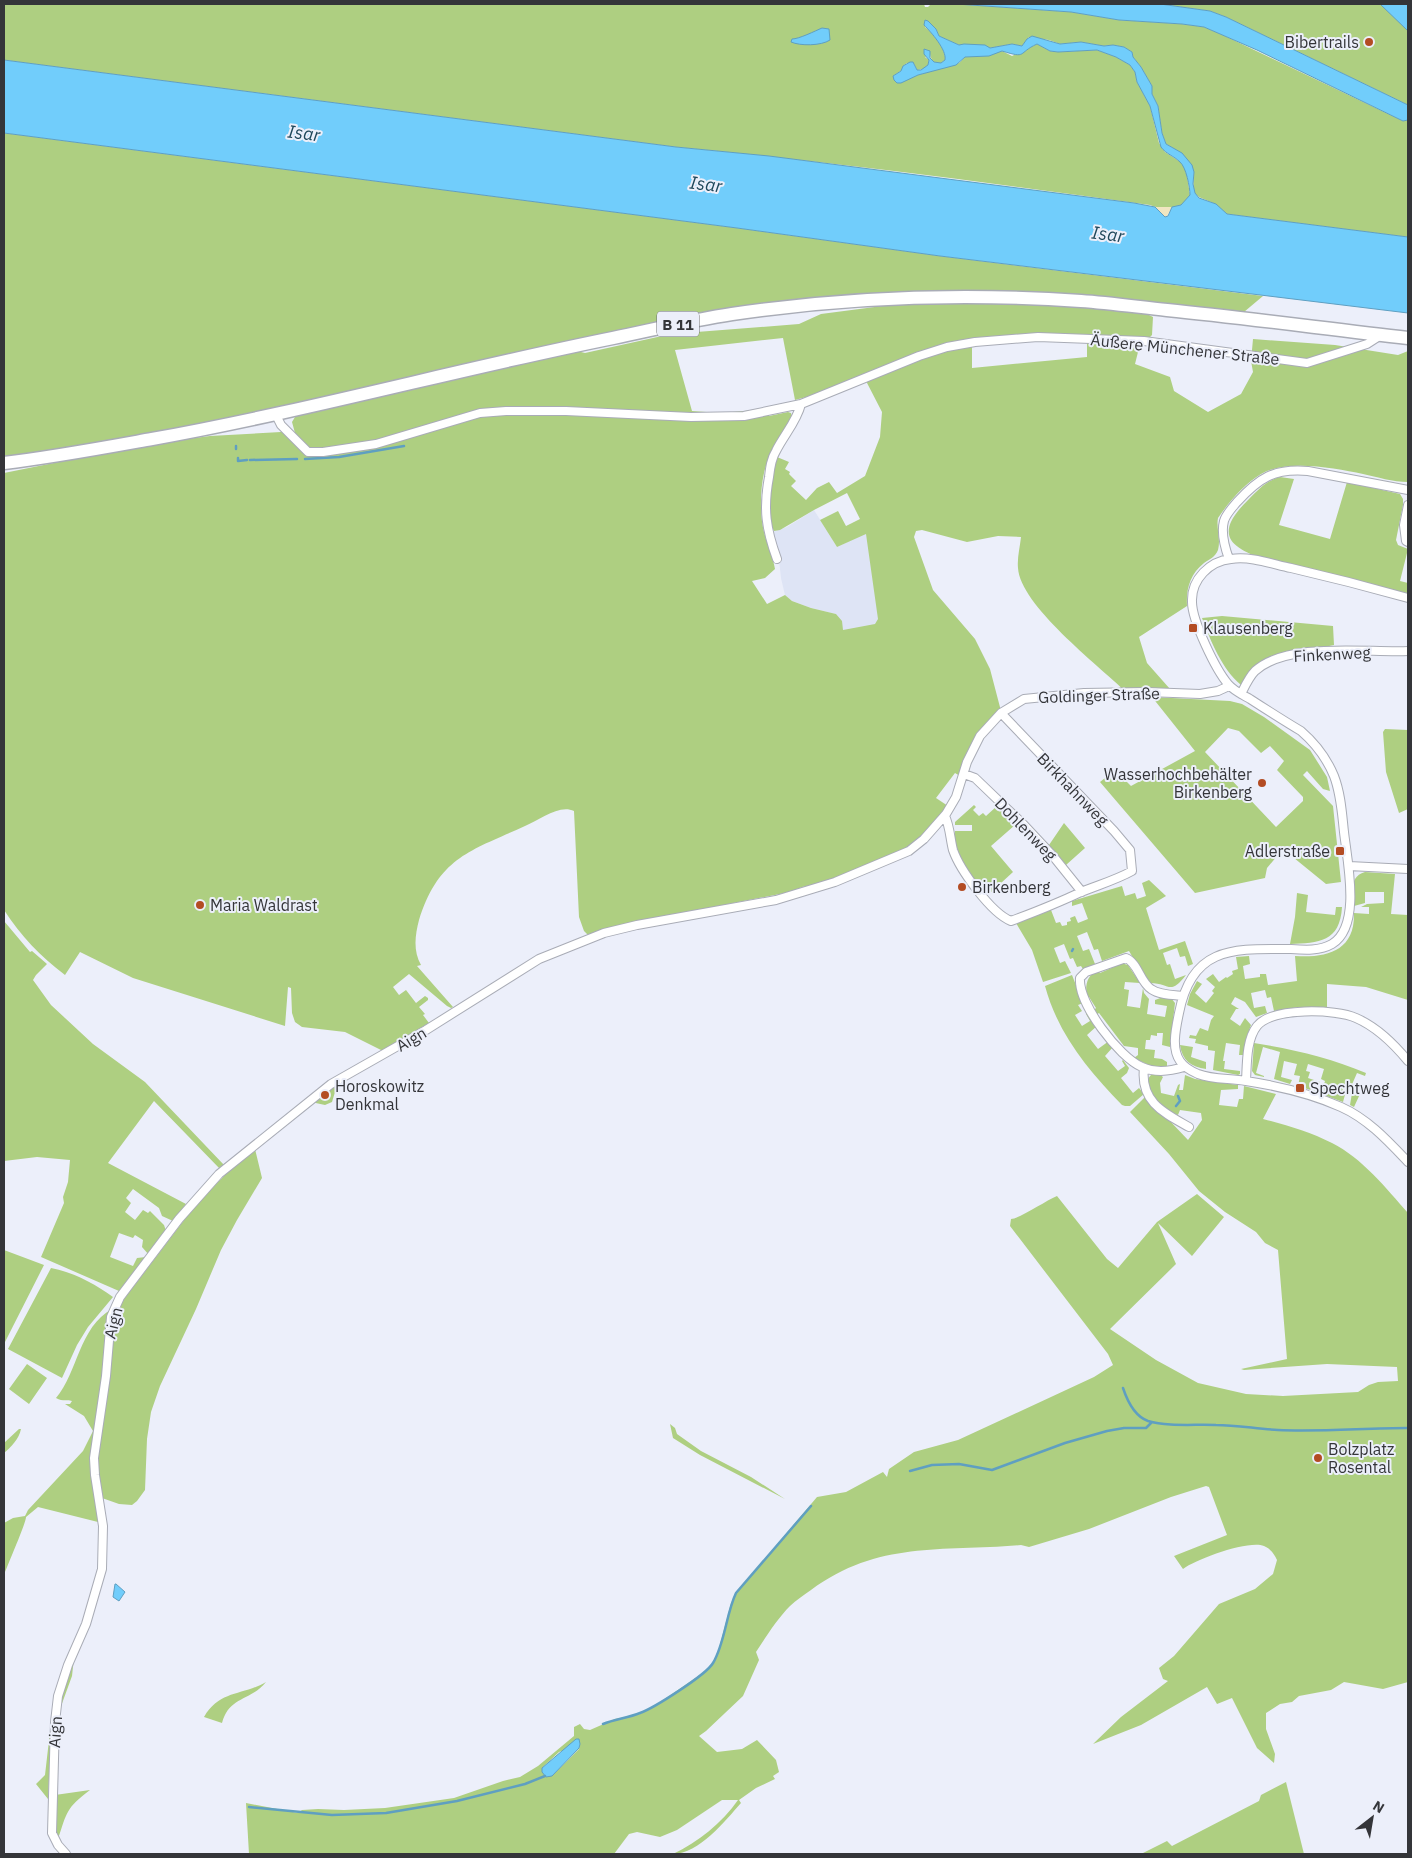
<svg xmlns="http://www.w3.org/2000/svg" width="1412" height="1858" font-family="'IBM Plex Sans',sans-serif">
<rect width="100%" height="100%" fill="#eceffa"/>
<path fill="#dee4f5" d="M814 510 837 547 866 533 888 621 842 633 836 614 811 608 792 601 785 595 781 578 779 560 769 533 787 527Z"/>
<path fill="#aecf81" fill-rule="evenodd" d="M4 4H924L925 7H928L931 4H956L1071 12 1119 20 1182 24 1204 27 1225 36 1403 121 1408 120V237L1227 214C1222 211 1219 206 1215 204 1194 194 1192 199 1194 172L1173 148 1166 144 1162 133 1158 106 1152 94V86L1141 67 1133 57 1132 52 1124 47 1113 45 1104 46 1081 42 1060 44 1049 40 1029 37 1022 46 1012 44 990 48 959 45 939 36 936 29 929 23 925 27C933 33 947 50 945 60L941 63C935 64 931 61 930 54L925 57 929 60 928 65 924 69 917 70 914 64 907 63 903 66 902 70 893 76 911 77 959 63 965 57 1002 51 1012 56 1037 44 1050 51 1058 52 1097 50 1116 57 1130 65 1135 72 1137 82 1150 106 1159 143 1165 152 1182 163 1186 169 1190 195C1188 198 1184 203 1181 205 1173 209 1158 209 1150 205 993 183 834 162 676 147L4 60Z
M1160 4H1408V105L1226 17 1210 11Z
M4 133 737 228 940 256 1263 296 1244 312 1084 295 985 291 787 302 209 426 4 458Z
M948 303 1048 304 1143 312 1153 317 1152 335 1139 348 1135 364 1170 377 1174 391 1208 412 1241 394 1253 372 1251 361 1253 339 1335 345 1398 355 1408 351V482C1393 482 1377 477 1363 474 1334 468 1287 459 1261 474 1244 484 1229 502 1218 518 1216 528 1221 539 1218 550 1215 557 1210 559 1204 563 1190 574 1186 589 1187 606L1139 637 1147 663 1170 689 1125 691C1098 665 1020 605 1018 568 1017 558 1020 547 1021 537L998 536 967 542 922 530 916 531 914 537 933 590 975 639 990 669 1001 711C975 731 971 746 960 776L955 773 936 798 948 806 918 840 910 846 893 855 840 876 818 884 802 887 790 892 622 925 588 935 584 931 579 917 574 811C559 804 540 820 525 826 470 851 439 857 419 920 415 935 413 951 421 965L417 966 453 1007 451 1008 447 1006 409 974 393 987 399 995 406 990 416 1003 425 996 428 998V1000L419 1007 425 1014 423 1015 429 1023 383 1051 345 1032 302 1027 295 1022 292 1013 291 988 288 987 285 1026 133 978 80 952 65 975C40 956 21 936 4 910V473L148 444 210 436 281 432 295 433 292 422 295 417 300 415 577 351 585 353 671 334 799 324 821 314 890 305ZM783 338 795 400 866 381 882 412 880 437 865 476 837 493 829 482 817 488 806 500 791 486 796 481 789 474 790 472 785 469 789 462 777 457C772 476 764 514 774 531L780 530 814 510 847 493 860 519 846 526 838 511 820 520 837 547 866 534 877 612 878 619 875 624 843 630 842 621 836 614 811 608 792 601 785 595 767 604 752 581 765 578 775 569C773 557 767 545 764 532 759 512 760 479 768 460 773 447 796 425 791 413L788 412 769 416 768 409 721 413 692 411 675 350ZM1041 339 1087 342V357L972 368V345Z
M1280 477 1294 479 1279 525 1330 539 1347 482 1400 494 1403 499V505L1396 540 1398 545 1408 549 1400 581 1408 583V595L1267 560C1227 547 1214 533 1249 499 1259 489 1266 481 1280 477Z
M1222 616 1333 626 1334 645 1272 658 1241 685C1222 669 1211 642 1202 618Z
M1152 697 1230 701 1242 704 1264 717 1310 750 1327 777 1330 791 1323 789 1307 771 1303 775 1333 806 1341 882 1326 884 1283 849 1267 868 1265 878 1195 893 1100 782 1115 770 1131 786 1195 751ZM1228 728 1239 731 1261 753 1270 746 1284 761 1277 770 1303 797V801L1276 827 1205 752Z
M1385 729 1408 730V809L1399 813 1386 772 1383 732Z
M974 805 976 807 973 810 979 816 983 813 986 816 997 806 1015 825 991 846 1013 872 988 895C985 891 980 889 976 885 965 872 953 848 955 831H972V825H955V822Z
M1064 823 1085 848 1066 865 1049 845Z
M1365 872 1395 874 1391 914 1408 915V1000L1366 987 1327 984V1009L1299 1007 1274 1011 1271 997 1267 998 1265 990 1251 993 1254 1008 1265 1006 1267 1013 1256 1017 1245 1002 1235 997 1231 1004 1239 1009H1236L1230 1019 1240 1026 1245 1018 1251 1025 1246 1039 1243 1055H1239L1240 1045 1226 1043 1223 1061H1225L1224 1069 1240 1071V1074L1238 1075 1213 1070 1215 1051 1208 1050V1046L1195 1043 1196 1039 1189 1038 1190 1035 1196 1036 1200 1028 1208 1031 1211 1020 1214 1016 1187 1005 1190 994 1197 981 1202 984 1195 993 1206 1003 1214 993 1212 991 1215 987 1206 979 1213 974 1219 982 1226 977 1227 978 1233 974 1232 971 1238 969 1236 957 1249 956 1250 964 1243 966 1245 979 1260 977V974H1266L1268 985 1297 981 1295 956C1327 958 1355 951 1354 913L1369 914V907H1361L1367 904 1384 903V892H1365V903L1354 906C1354 892 1348 877 1365 872Z
M1149 880 1166 896 1146 908 1159 950 1185 941 1193 964 1188 966 1185 956 1180 957 1177 948 1163 953 1167 965 1170 964 1175 979 1186 975C1169 997 1170 982 1148 983L1129 951 1102 961 1098 949 1094 950 1087 932 1077 936 1083 951 1089 949 1095 964 1083 969 1081 966 1077 967 1073 958 1070 959 1064 944 1054 948 1060 963 1065 961 1071 973 1043 982 1032 950 1016 923 1049 909 1051 910 1056 923 1060 922 1062 926 1067 925V922L1071 921 1070 918 1075 916 1078 923 1088 919 1082 903 1072 906V901L1122 886 1125 896 1135 893 1137 899 1146 896 1142 883Z
M1297 893 1308 895 1306 912 1335 915 1336 907H1342C1340 942 1319 943 1290 944L1295 917Z
M4 921 30 952 32 951 47 964 36 975 33 980 51 1005 93 1044 145 1082 224 1165 220 1169 154 1101 108 1163 186 1204 173 1221 162 1216 159 1208 133 1189 126 1198 131 1203 125 1212 135 1220 143 1210 148 1213 150 1211 164 1225 166 1231 149 1255 142 1247 143 1240 135 1235 133 1238 119 1233 110 1257 133 1266 137 1258 146 1257 119 1291 41 1257 64 1203 63 1197 68 1182 70 1160 37 1157 4 1161Z
M1121 963 1128 965 1140 983 1125 982 1124 989 1129 990 1127 1006 1140 1008 1143 988 1144 993 1149 999 1147 1014 1165 1017 1167 1006 1155 1004V1000L1163 997 1171 998 1175 1003 1170 1047 1162 1045 1163 1033H1157V1036L1151 1035 1150 1040H1146L1145 1049 1155 1050 1154 1058 1162 1059 1167 1062V1067H1153L1134 1058 1138 1055V1048L1124 1046 1099 1013 1096 1015 1094 1010 1096 1008 1089 997 1087 998C1085 986 1086 976 1098 970L1100 973 1116 966V964Z
M1072 975 1083 1003 1078 1005 1082 1011 1075 1015 1082 1026 1090 1021 1086 1014 1089 1012 1098 1025 1087 1035 1098 1049 1109 1041 1113 1047 1105 1056 1118 1071 1125 1066 1122 1061 1123 1060 1129 1068 1127 1073 1121 1078 1133 1093 1139 1088 1144 1094 1130 1106H1125L1122 1105C1088 1070 1058 1034 1045 986Z
M1254 1043C1292 1049 1331 1058 1366 1073L1365 1076 1357 1073 1350 1089 1360 1094 1354 1107 1350 1105 1352 1093 1346 1091 1343 1102 1321 1094 1325 1081 1321 1079 1324 1069 1308 1064 1306 1071 1310 1072 1308 1078 1320 1082 1317 1092 1298 1086 1300 1076 1294 1075 1297 1064 1284 1061 1281 1077 1292 1080 1290 1084 1274 1079 1280 1052 1263 1047 1256 1073 1264 1076V1077L1255 1075 1252 1071Z
M1180 1045 1193 1047 1191 1057 1206 1062V1069C1191 1067 1182 1060 1180 1045Z
M1159 1074 1163 1077 1160 1083 1161 1093 1174 1096 1178 1085 1180 1084 1179 1090H1183L1185 1075 1195 1079 1238 1085V1089L1221 1090 1219 1105 1237 1107 1239 1099H1243L1244 1086 1276 1094 1263 1119C1287 1125 1310 1132 1332 1143 1362 1158 1386 1188 1408 1213V1682L1383 1689 1344 1682 1331 1690 1299 1696 1292 1702 1280 1704 1266 1713V1729L1275 1754 1274 1763 1257 1748 1232 1698 1217 1704 1207 1687 1141 1725 1093 1744 1121 1717 1168 1681 1163 1679 1159 1668 1174 1656 1219 1604 1255 1589 1273 1574 1277 1560C1274 1554 1271 1549 1264 1546 1248 1540 1197 1559 1183 1569L1174 1556 1227 1535 1209 1487 1206 1486 1171 1497 1089 1529 1029 1547 1021 1545C943 1552 879 1540 811 1590 804 1595 796 1600 790 1606 777 1619 766 1637 756 1652L759 1660 743 1696 706 1731 699 1736 717 1752 742 1749 757 1740 776 1760 779 1772 773 1776 775 1779 756 1788 739 1800 741 1803C725 1821 699 1854 673 1854 698 1842 722 1823 738 1800H722L677 1830 660 1837 637 1832 629 1834 614 1854H249L246 1803 298 1813 302 1810 318 1809 344 1810 385 1808 454 1798 503 1781 520 1777 538 1766 574 1736V1727L580 1724 584 1729 590 1730 615 1719 640 1714 653 1707 710 1668 718 1652 731 1603 736 1593 817 1497 846 1492 883 1472 887 1477 889 1469 914 1452 958 1440 1094 1377 1113 1365 1108 1354 1010 1226 1011 1219C1021 1218 1045 1201 1057 1196L1107 1259 1118 1268 1157 1222 1197 1194 1224 1217 1192 1256 1158 1223 1176 1264 1110 1329 1156 1360 1198 1383 1246 1394 1283 1396 1358 1392 1369 1385 1378 1382 1398 1381 1397 1367 1327 1364 1244 1370 1241 1369 1287 1359 1278 1250 1265 1243 1256 1232 1225 1212 1199 1191 1169 1154 1130 1112 1145 1097 1154 1108 1168 1119 1188 1140 1202 1120 1201 1113 1180 1110 1178 1115C1164 1109 1154 1106 1149 1090 1147 1083 1146 1080 1151 1075ZM580 1744 579 1749 552 1776 542 1768 559 1752Z
M335 1086V1092L332 1102 325 1105 311 1102Z
M255 1149 262 1178 237 1220 221 1250 196 1309 160 1386 151 1412 147 1439 145 1490 137 1501 132 1505 119 1504 102 1498 98 1467V1453L108 1385 113 1322 116 1312 124 1299 194 1207 226 1174Z
M4 1250 44 1265 4 1344Z
M51 1268C73 1272 95 1284 113 1297L88 1327 77 1345 62 1378 8 1349Z
M112 1309 107 1321 105 1336V1363L95 1422 98 1522 38 1507 26 1517C26 1523 8 1564 4 1575V1523L13 1518 25 1516 28 1510 83 1451 93 1431 84 1416 65 1404H70L72 1401C68 1399 63 1402 56 1398 78 1372 79 1327 112 1309Z
M27 1364 47 1378 29 1404 9 1389Z
M670 1424 675 1428 677 1434 701 1451 751 1477 785 1499 700 1455 673 1438Z
M19 1429H21C19 1439 11 1447 4 1453V1443Z
M74 1658 72 1676 60 1709 63 1689Z
M266 1682C251 1701 229 1696 222 1723L204 1717C220 1690 242 1696 266 1682Z
M52 1714 48 1799 36 1784 45 1775Z
M1286 1782 1304 1854H1141L1167 1841 1172 1846 1259 1801 1261 1795Z
M90 1790C66 1808 67 1812 58 1839L56 1830 55 1795Z"/>
<path fill="#f0e6c1" d="M1155 207H1172L1167 216 1165 217Z"/>
<path fill="#71cdfb" stroke="#5f9fc1" d="M956 4H1160L1210 11 1226 17 1408 105V120L1403 121 1257 50 1204 27 1182 24 1119 20 1071 12Z
M1380 4H1408V31Z
M925 20 928 21 936 29 939 36 959 45 964 44 985 45 990 48 1012 44 1022 46 1027 39 1032 36 1060 44 1081 42 1104 46 1113 45 1124 47 1132 52 1133 57 1141 67 1152 86V94L1158 106 1162 133 1166 144 1182 153 1192 165 1194 172 1193 184 1195 193 1199 198 1216 204 1227 214 1408 237V313L940 256 737 228 4 133V60L676 147 769 156 1134 203 1155 207 1165 217 1168 216 1172 207 1181 205 1190 195C1190 187 1186 167 1180 162 1174 156 1166 154 1161 147L1150 106 1137 82 1135 72 1130 65 1116 57 1097 50 1058 52 1050 51 1037 44C1017 53 1028 59 1002 51L989 56 965 57 956 65 918 75 901 83H897L894 80 893 76 901 71 903 66 910 62H913L917 70H921L928 65 929 60 924 54V49L930 51V58L934 62 941 63 945 60C947 50 931 32 924 25Z
M822 28 829 29 830 40C821 46 800 46 791 42L792 39C799 39 815 31 822 28Z
M115 1584H116L125 1592 119 1601 113 1597Z
M576 1739H579L580 1744 579 1748 552 1776 546 1777 542 1772V1768Z"/>
<g fill="none" stroke-linecap="round" stroke-linejoin="round">
<path stroke="#5f9fc1" stroke-width="2.5" d="M236 446V449
M238 458V461L247 460
M305 459 339 457 404 446
M250 460 297 459
M1072 951 1073 949
M1176 1106 1180 1101 1178 1096
M1123 1388C1127 1400 1134 1416 1148 1421 1168 1427 1195 1424 1216 1425 1237 1425 1257 1429 1278 1430 1321 1432 1365 1428 1408 1428
M910 1471 932 1465 959 1464 992 1470 1065 1443 1107 1431 1124 1428H1146L1152 1422
M603 1724C615 1719 628 1718 640 1713 654 1708 706 1675 713 1663 725 1643 726 1614 736 1593L811 1506
M249 1807 332 1815 386 1813 457 1801 525 1784 545 1776"/>
<g stroke="#a9acb6" stroke-width="10">
<path id="street" d="M276 415 281 425 308 452H323L376 444 480 413 506 411H566L691 417 744 416 801 404 919 356 947 347 975 342 1038 337 1144 341 1307 363 1367 344 1381 335
M1408 505 1404 525 1406 541 1408 542
M777 559C766 529 763 509 769 477 770 468 771 459 776 451 784 435 797 421 801 404
M1229 559C1225 548 1221 532 1224 521 1226 514 1232 508 1237 502 1259 478 1274 468 1308 471L1408 490
M1408 598C1369 587 1330 577 1291 568 1272 564 1251 556 1231 559 1210 561 1191 579 1192 602 1192 621 1216 670 1228 684 1234 691 1243 695 1250 699 1267 710 1284 721 1301 731 1316 744 1327 759 1334 776 1341 794 1342 814 1344 832 1347 860 1362 926 1332 944 1320 951 1305 950 1291 949 1235 949 1192 945 1179 1013 1176 1028 1171 1048 1180 1061 1184 1067 1191 1071 1198 1074 1213 1080 1231 1078 1246 1081 1278 1086 1312 1094 1341 1107 1368 1119 1388 1141 1408 1162
M1241 694C1245 686 1249 677 1255 671 1288 641 1367 653 1408 651
M964 774 975 778 1023 824 1053 856 1082 892
M945 816C950 827 950 838 953 850 960 870 991 913 1011 921 1035 912 1058 903 1081 892 1098 885 1116 880 1132 871L1130 850 1114 831 1001 713
M1349 866 1408 869
M1183 996C1173 995 1159 995 1151 989 1140 982 1138 963 1126 958L1086 972 1080 978C1078 1004 1119 1057 1142 1067 1155 1073 1171 1071 1184 1067
M1144 1068C1140 1102 1164 1113 1189 1127
M1246 1081C1247 1064 1246 1040 1257 1026 1272 1007 1336 1009 1356 1018 1377 1027 1394 1044 1408 1061
M66 1854 58 1845 52 1833 55 1722 58 1696 68 1665 86 1624 102 1569 103 1526 95 1475 94 1458 106 1376 111 1317 120 1297 179 1219 219 1174 331 1084 426 1030 539 959 604 933 637 925 776 900 835 882 909 851 924 839 946 814 956 797 967 762 980 736 1001 713 1024 699 1084 693 1147 692 1200 694 1218 691 1229 686"/>
</g>
<g stroke="#a9acb6" stroke-width="15">
<path id="primary" d="M4 463C54 457 102 448 152 439 307 411 459 369 613 338 652 330 692 320 732 314 847 297 965 293 1081 301 1110 303 1138 307 1167 310 1247 318 1328 329 1408 338"/>
</g>
<use href="#street" stroke="#fff" stroke-width="8"/>
<use href="#primary" stroke="#fff" stroke-width="12"/>
</g>
<g fill="#b34c23" stroke="#eceffa" stroke-width="2">
<circle cx="1369" cy="42" r="5"/>
<rect x="1188" y="623" width="10" height="10" rx="2.5"/>
<circle cx="1262" cy="783" r="5"/>
<rect x="1335" y="846" width="10" height="10" rx="2.5"/>
<circle cx="962" cy="887" r="5"/>
<circle cx="200" cy="905" r="5"/>
<rect x="1295" y="1083" width="10" height="10" rx="2.5"/>
<circle cx="325" cy="1095" r="5"/>
<circle cx="1318" cy="1458" r="5"/>
</g>
<g text-anchor="middle" dominant-baseline="central" stroke-width="4" stroke-linejoin="round" paint-order="stroke">
<rect fill="#eceffa" stroke="#6b6d73" stroke-width="1" x="657" y="311.5" width="42" height="25" rx="4"/>
<g font-size="15" font-weight="bold" fill="#343539">
<text x="678" y="324">B 11</text>
</g>
<g font-size="16" fill="#343539" stroke="#eceffa" text-anchor="start">
<text x="1359" y="42" text-anchor="end">Bibertrails</text>
<text x="1203" y="628">Klausenberg</text>
<text x="1252" y="774" text-anchor="end">Wasserhochbehälter<tspan x="1252" dy="18">Birkenberg</tspan></text>
<text x="1330" y="851" text-anchor="end">Adlerstraße</text>
<text x="972" y="887">Birkenberg</text>
<text x="210" y="905">Maria Waldrast</text>
<text x="335" y="1086">Horoskowitz<tspan x="335" dy="18">Denkmal</tspan></text>
<text x="1310" y="1088">Spechtweg</text>
<text x="1328" y="1449">Bolzplatz<tspan x="1328" dy="18">Rosental</tspan></text>
</g>
<g font-size="16" fill="#343539" stroke="#eceffa">
<text transform="translate(1185 349) rotate(6)">Äußere Münchener Straße</text>
<text transform="translate(1332 654) rotate(-3)">Finkenweg</text>
<text transform="translate(1099 695) rotate(-2)">Goldinger Straße</text>
<text transform="translate(1073 789) rotate(46)">Birkhahnweg</text>
<text transform="translate(1026 829) rotate(46)">Dohlenweg</text>
<text transform="translate(411 1039) rotate(-31)">Aign</text>
<text transform="translate(113 1323) rotate(-76)">Aign</text>
<text transform="translate(55 1732) rotate(-86)">Aign</text>
</g>
<g font-size="18" font-style="italic" fill="#1f475a" stroke="#eceffa">
<text transform="translate(304 133) rotate(7)">Isar</text>
<text transform="translate(706 184) rotate(7)">Isar</text>
<text transform="translate(1108 234) rotate(7)">Isar</text>
</g>
</g>
<rect width="1412" height="1858" fill="none" stroke="#343539" stroke-width="10"/>
<g transform="translate(1372 1818) rotate(31)" stroke="#eceffa" stroke-width="4" paint-order="stroke">
<path d="M0-4L9 19L0 12L-9 19Z" fill="#343539"/>
<text y="-8" font-size="14" font-weight="bold" text-anchor="middle" fill="#343539">N</text>
</g>
</svg>
